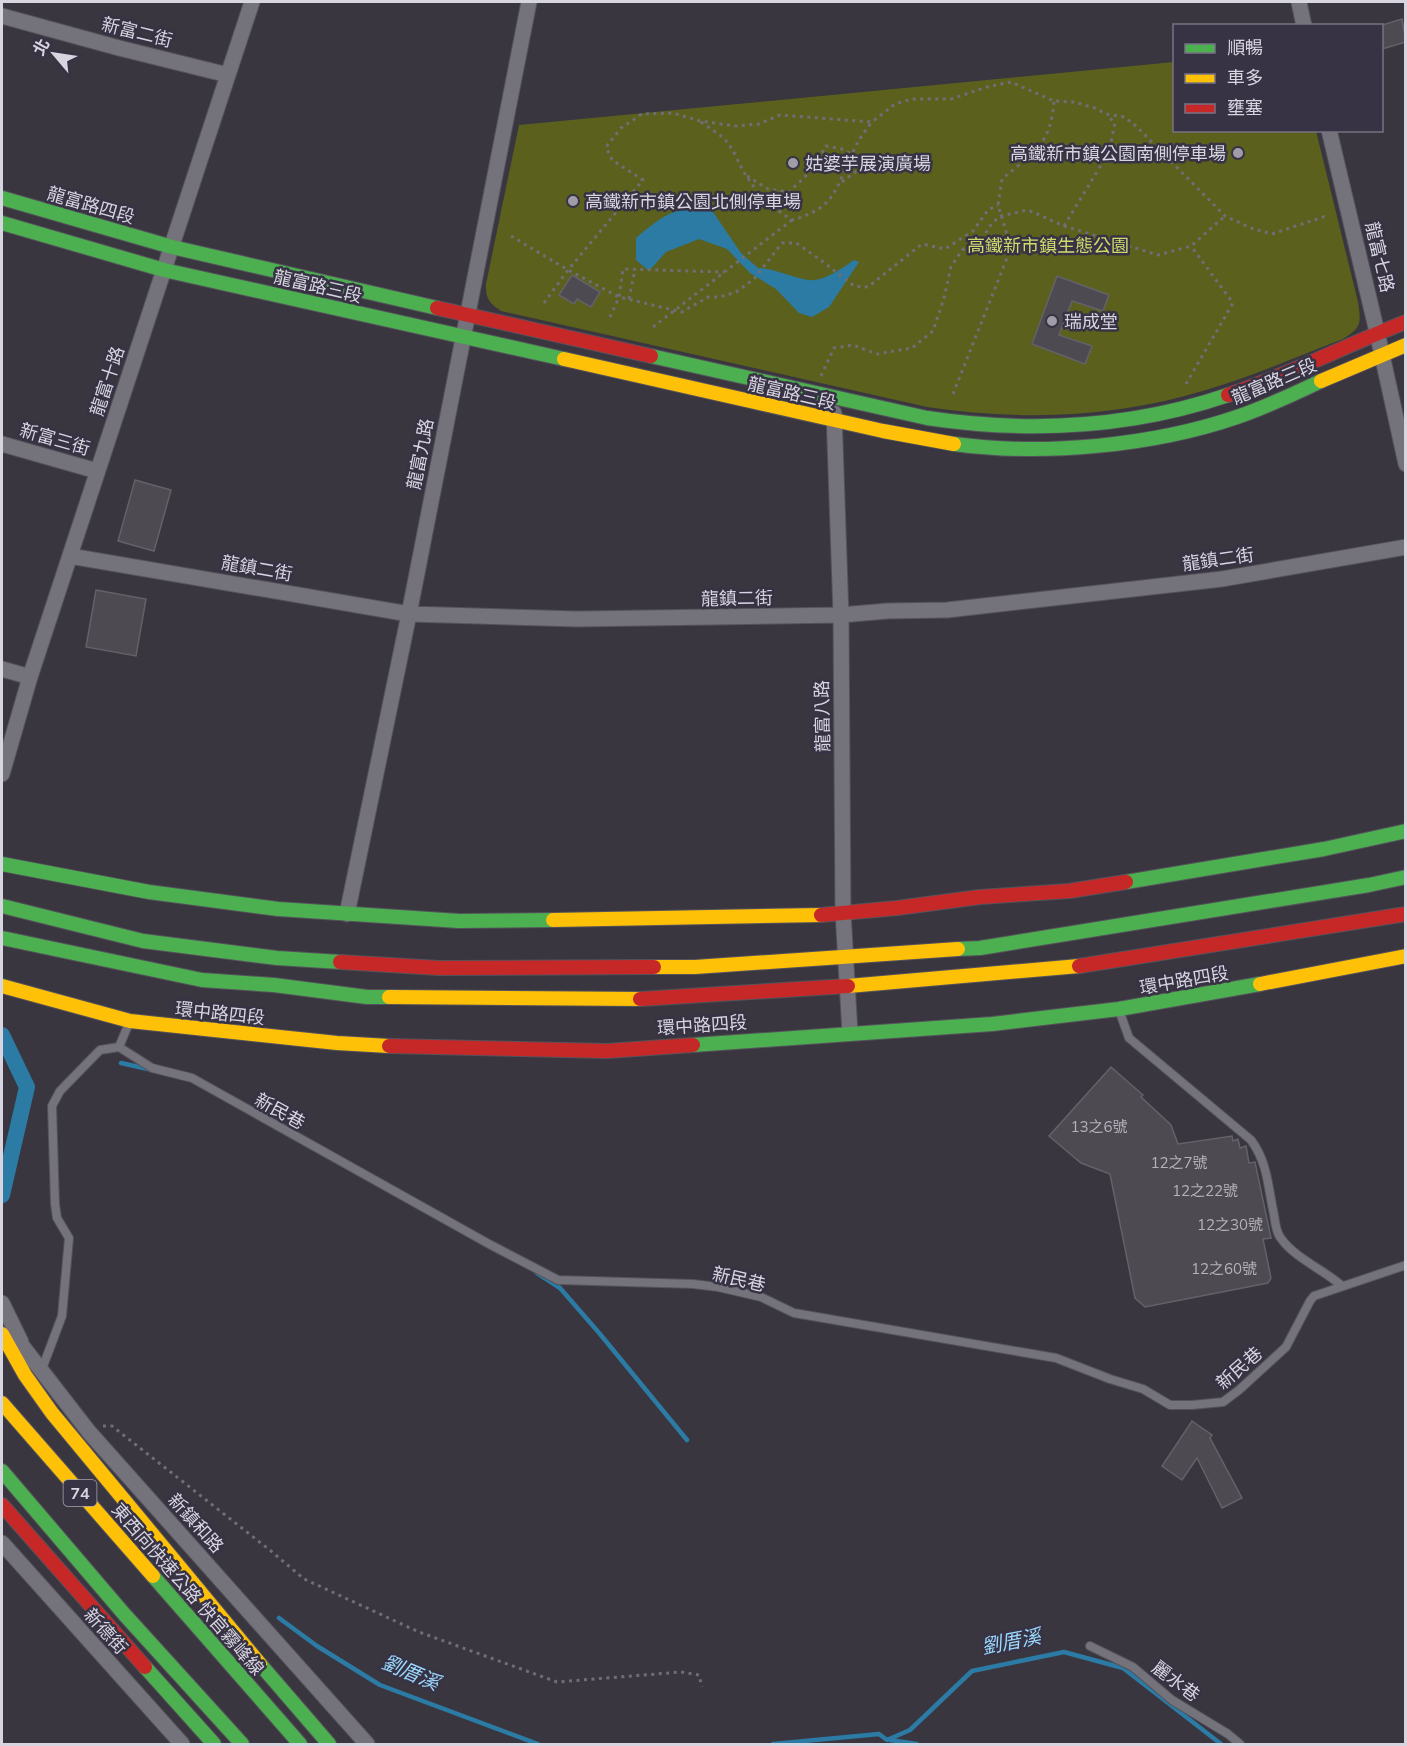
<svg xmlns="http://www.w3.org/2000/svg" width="1407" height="1746" font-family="Mulish,'Noto Sans TC',sans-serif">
<rect width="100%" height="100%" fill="#393640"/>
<path fill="#5b601d" d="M1174 62V130L1316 131 1358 302C1361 323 1362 327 1343 339 1298 356 1253 376 1206 390 1116 418 1020 421 927 407L501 311C490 304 485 298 486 284L519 125Z"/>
<path fill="#2b7ba4" d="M700 207 713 212 741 253 758 268C776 268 801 282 815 280 828 278 843 268 854 260L859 262 829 307 812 317 799 313 776 289 750 273 727 249 699 239 666 252 649 271 636 260V238C656 221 671 208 700 207Z"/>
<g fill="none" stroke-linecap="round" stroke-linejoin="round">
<path stroke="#2b7ba4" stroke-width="4.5" d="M121 1063 152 1070
M537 1273 560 1288 600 1334 687 1440
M279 1618 317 1646 380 1685 538 1744
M890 1740 917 1744
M773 1744 879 1734 887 1740 910 1730 972 1671 1064 1652 1123 1668 1221 1744"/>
<path stroke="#2b7ba4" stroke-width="16" d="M2 1035 27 1087 2 1195"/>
</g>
<path fill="#4e4a52" stroke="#646169" stroke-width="1.5" d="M1402 19 1406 42 1382 49V25Z
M572 275 600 292 591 307 577 299 574 304 559 295Z
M1057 276 1109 295 1103 311 1072 301 1059 335 1092 346 1085 364 1032 344Z
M135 480 171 490 154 551 118 541Z
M96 590 146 599 136 656 86 647Z
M1111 1067 1143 1095 1141 1097 1171 1125 1178 1144 1232 1136 1233 1141 1238 1139 1240 1148 1246 1146 1249 1163 1255 1162 1271 1238 1263 1239 1271 1278 1268 1283 1145 1307 1135 1298 1110 1174 1081 1163 1049 1136Z
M1192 1421 1212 1435 1210 1438 1242 1498 1222 1508 1197 1458 1182 1480 1162 1466Z"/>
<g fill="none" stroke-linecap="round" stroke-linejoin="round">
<g stroke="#55525b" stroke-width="10">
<path id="lane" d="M1119 1010 1129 1038 1251 1140C1268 1163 1268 1188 1274 1215 1275 1222 1276 1231 1280 1237 1294 1258 1323 1269 1342 1286
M129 1023 119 1047 152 1068 192 1078 489 1244 558 1280 693 1284 718 1287 761 1297 794 1313 1056 1358 1110 1379 1143 1389 1170 1405H1192L1223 1402 1239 1390 1286 1347 1310 1301 1314 1296 1406 1265
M42 1369 62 1316 69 1238 57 1218 55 1204 52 1106 60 1091 100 1050 119 1047
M1090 1646 1133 1667 1172 1700 1228 1734 1240 1744"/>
</g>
<g stroke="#55525b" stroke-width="17">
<path id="street" d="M1299 2 1304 26
M2 16 119 48 228 75
M1329 130 1377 332 1406 464
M834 413 841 615 843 912 850 1033
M2 444 97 471
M70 556 409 614 577 619 841 615 887 611 947 610 1222 579 1406 547
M2 669 30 677
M2 774 30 677 252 2
M347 914 409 614 529 2
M2 1303 21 1342
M13 1334 89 1432 367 1744
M2 1543 182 1744"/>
</g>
<g stroke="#55525b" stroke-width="16">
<path id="fast" d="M2 198 172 247 437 308
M2 223 164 270 564 359
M651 356 927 418C1028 433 1131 428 1228 395
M954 444C1043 456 1152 446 1237 417 1266 407 1294 394 1321 381
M2 864 149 892 278 909 459 921 553 920
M1126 882 1324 849 1406 831
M2 906 143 941 277 958 340 962
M2 938 202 980 274 985 367 997H389
M958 949 980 948 1369 885 1406 877
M693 1045 992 1024 1119 1009 1260 984
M2 1471 124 1614 242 1744
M153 1576 300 1744
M260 1664 329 1744
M145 1667 214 1744"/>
</g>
<g stroke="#55525b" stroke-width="16">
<path id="slow" d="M564 359 883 431 954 444
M1321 381 1406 345
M553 920 821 915
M654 967H695L958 949
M1260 984 1406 956
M2 986 130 1021 337 1043 389 1046
M848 986 1079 966
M389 997 640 999
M2 1334 25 1375 52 1413 260 1664
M2 1403 153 1576"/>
</g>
<g stroke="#55525b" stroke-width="16">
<path id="jam" d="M437 308 651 356
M1228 395C1289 375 1346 345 1406 322
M821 915 897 908 980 897 1069 891 1126 882
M340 962 439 968 654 967
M1079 966 1406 914
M640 999 848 986
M389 1046 607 1051 693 1045
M2 1505 145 1667"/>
</g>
<path stroke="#706e75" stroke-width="3" stroke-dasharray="3 4.5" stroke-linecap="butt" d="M701 122C709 128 722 135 727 142 733 149 737 159 741 167 754 190 769 207 793 220 836 207 835 190 852 154 857 142 864 132 872 122
M747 176 768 189 789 192 811 171 826 146 842 149 851 154
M842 182 870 161
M1064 226 1109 152 1115 123 1107 115
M511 236 568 270 619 297 682 312 708 297H720L736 292 754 279 782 243H796L822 261 854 286 868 287 922 244 945 249 973 231 988 210 998 205
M629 299 635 269
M544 303 568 270 643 180 612 160 606 147 621 128 642 114 673 113 700 121 736 126 759 124 780 115 872 122 895 104 912 99H951L987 87 1011 82 1054 101 1074 102 1095 108 1106 114 1124 117 1135 125 1225 216 1251 228 1272 234 1329 215
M610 317 619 297 623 269 724 272
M653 327 792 220
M821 376 834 348 853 345 877 354 912 348 933 331 944 298 951 267 962 250 982 239 992 223 1001 216 1028 210 1064 226 1158 255 1191 246 1225 216
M1186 384 1233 303 1191 246
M953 394 1011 248 998 205 1002 179C1033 153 1051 145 1054 101
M103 1426H112L271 1551 304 1579 419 1632 557 1682 681 1672 699 1675 702 1687"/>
<use href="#lane" stroke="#74727a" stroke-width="8"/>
<use href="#street" stroke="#74727a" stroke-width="15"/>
<use href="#fast" stroke="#4caf50" stroke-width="14"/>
<use href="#slow" stroke="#ffc107" stroke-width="14"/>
<use href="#jam" stroke="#c62828" stroke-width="14"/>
</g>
<g fill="#a09da8" stroke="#373244" stroke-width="2">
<circle cx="1238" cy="153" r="6"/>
<circle cx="793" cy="163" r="6"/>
<circle cx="573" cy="201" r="6"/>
<circle cx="1052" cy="321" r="6"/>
</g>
<g text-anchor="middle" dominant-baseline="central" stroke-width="5" stroke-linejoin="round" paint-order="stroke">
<g font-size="15" fill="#b5b2bc">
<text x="1099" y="1126">13之6號</text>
<text x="1179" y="1162">12之7號</text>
<text x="1205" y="1190">12之22號</text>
<text x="1230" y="1224">12之30號</text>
<text x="1224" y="1268">12之60號</text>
</g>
<rect fill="#373244" stroke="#a7a4b1" stroke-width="1.5" x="63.5" y="1480" width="33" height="26" rx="4.5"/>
<g font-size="16" font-weight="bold" fill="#d7d5e0">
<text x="80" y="1493">74</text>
</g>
<g font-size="18" fill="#d7d5e0" stroke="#373244">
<text transform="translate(137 32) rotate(14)">新富二街</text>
<text transform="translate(91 205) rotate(16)">龍富路四段</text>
<text transform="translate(1380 257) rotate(77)">龍富七路</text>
<text transform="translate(318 286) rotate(13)">龍富路三段</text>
<text transform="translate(107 381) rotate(-72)">龍富十路</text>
<text transform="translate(1274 381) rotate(-23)">龍富路三段</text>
<text transform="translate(792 393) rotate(13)">龍富路三段</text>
<text transform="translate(55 439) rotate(16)">新富三街</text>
<text transform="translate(420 454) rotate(-79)">龍富九路</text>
<text transform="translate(1218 559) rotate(-8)">龍鎮二街</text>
<text transform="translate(257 568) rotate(10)">龍鎮二街</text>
<text transform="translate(737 598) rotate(-1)">龍鎮二街</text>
<text transform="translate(822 716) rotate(-91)">龍富八路</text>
<text transform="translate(1184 980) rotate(-10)">環中路四段</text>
<text transform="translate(220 1013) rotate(6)">環中路四段</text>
<text transform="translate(702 1025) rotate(-4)">環中路四段</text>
<text transform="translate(280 1111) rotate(29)">新民巷</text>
<text transform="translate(739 1279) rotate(13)">新民巷</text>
<text transform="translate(1239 1368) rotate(-41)">新民巷</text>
<text transform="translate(196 1523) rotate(48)">新鎮和路</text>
<text transform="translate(188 1589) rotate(49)">東西向快速公路 快官霧峰線</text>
<text transform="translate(106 1631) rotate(48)">新德街</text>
<text transform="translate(1176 1681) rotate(37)">麗水巷</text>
</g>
<g font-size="18" fill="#d7d5e0" stroke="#373244" text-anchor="start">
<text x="1226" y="153" text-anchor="end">高鐵新市鎮公園南側停車場</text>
<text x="805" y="163">姑婆芋展演廣場</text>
<text x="585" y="201">高鐵新市鎮公園北側停車場</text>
<text x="1064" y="321">瑞成堂</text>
</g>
<g font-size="18" fill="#cfda6b" stroke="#373244">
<text x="1048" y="245">高鐵新市鎮生態公園</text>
</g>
<g font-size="20" font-style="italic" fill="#9ad8fd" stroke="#373244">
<text transform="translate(1011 1641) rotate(-11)">劉厝溪</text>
<text transform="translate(411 1672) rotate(23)">劉厝溪</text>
</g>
</g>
<rect width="1407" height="1746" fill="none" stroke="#d7d5e0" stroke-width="6"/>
<rect x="1173" y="24" width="210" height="108" fill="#373244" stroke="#777382" stroke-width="1.5"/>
<rect x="1185" y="44" width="30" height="9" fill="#4caf50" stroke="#777382" stroke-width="1.5"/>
<text x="1227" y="54" font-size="18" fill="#d7d5e0">順暢</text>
<rect x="1185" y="74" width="30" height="9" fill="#ffc107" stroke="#777382" stroke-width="1.5"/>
<text x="1227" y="84" font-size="18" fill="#d7d5e0">車多</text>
<rect x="1185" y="104" width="30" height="9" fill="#c62828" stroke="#777382" stroke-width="1.5"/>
<text x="1227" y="114" font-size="18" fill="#d7d5e0">壅塞</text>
<g transform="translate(54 54) rotate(299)" stroke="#373244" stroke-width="4.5" paint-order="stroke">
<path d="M0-4.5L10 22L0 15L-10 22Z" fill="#d7d5e0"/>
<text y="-9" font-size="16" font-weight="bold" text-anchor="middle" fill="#d7d5e0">北</text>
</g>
</svg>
